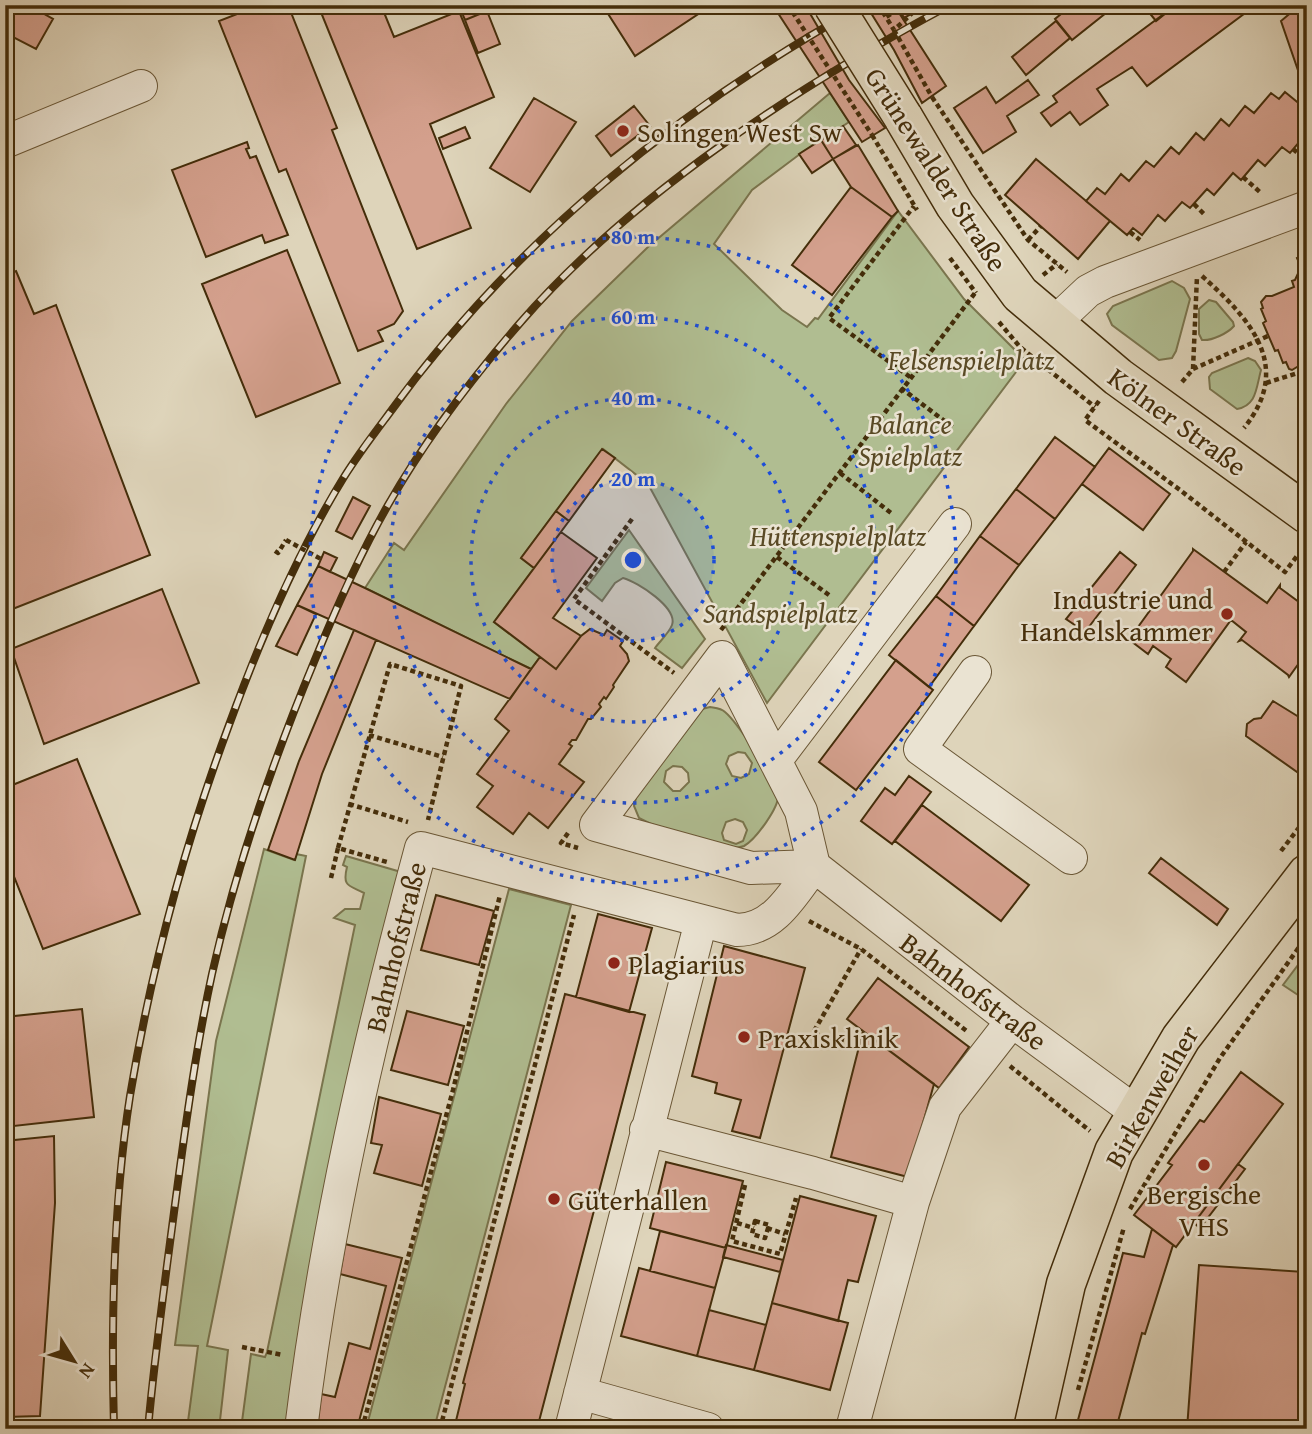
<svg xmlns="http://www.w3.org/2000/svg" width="1312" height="1434" font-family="'Gentium Book Plus',serif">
<rect width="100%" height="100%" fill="#ded4ba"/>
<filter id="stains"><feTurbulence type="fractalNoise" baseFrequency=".00286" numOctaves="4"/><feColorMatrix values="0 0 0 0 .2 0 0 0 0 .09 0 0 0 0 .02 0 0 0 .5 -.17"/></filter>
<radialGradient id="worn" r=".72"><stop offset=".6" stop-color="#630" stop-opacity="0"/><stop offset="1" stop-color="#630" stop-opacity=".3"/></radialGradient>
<path fill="#b0bd91" stroke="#7a754e" stroke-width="2" fill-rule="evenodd" d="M830 93 849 122 800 154 752 190 714 244 782 310 807 327 815 318 818 319 898 211 964 299 1025 360 767 703 648 484 603 449 521 558 534 568 494 622 540 657 531 669 365 588 394 543 404 550 506 404 572 321 648 247Z
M1172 281 1184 288 1190 299 1176 351 1172 358 1159 360 1112 325 1107 314 1113 306Z
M1209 300 1216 302 1233 322 1234 326C1228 333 1212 341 1202 340L1199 334V309Z
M1248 358 1255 361 1261 370C1256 388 1257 405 1237 409L1210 389 1209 377 1212 373Z
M629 530 705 639 682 668 655 648C660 641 669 633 672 625 678 608 638 582 623 578L615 583 602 601 586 588Z
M710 707C716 708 721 708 725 712 737 722 775 779 778 793 781 806 755 840 744 846 739 848 734 848 728 848L651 824 639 818 634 806 637 794 702 709ZM738 752 745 753 752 763 749 774 741 778 732 776 726 764 729 756ZM673 766 682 767 688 773 689 782 680 791H673L664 782 666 771ZM735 819 743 822 747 830 743 841 736 844 724 840 722 833 726 822Z
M264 849 294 860 296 854 306 856 207 1346 228 1350 219 1429H187L198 1346 175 1345 216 1041Z
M346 856 401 872 362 1016 320 1211 288 1429H241L251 1354 265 1357 267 1352 355 925 334 918 345 909H360L364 893C349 885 342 887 347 867L343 865Z
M509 889 571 905 434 1429H366Z
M1307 953V1001L1283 985Z"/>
<path fill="#d4a08d" stroke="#442d0a" stroke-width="2" d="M11 5H28L53 19 36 49 5 33V15Z
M260 5H288L337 128 332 130 403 311 394 324 378 331 383 341 358 351 286 169 279 172 219 21Z
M318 5H381L394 37 459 11 494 97 430 124 471 228 417 249Z
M459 5H485L487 11 465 20Z
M611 5H719V6L711 11 709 7 635 56 605 9Z
M777 5H805L849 80 885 128 862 142 774 7Z
M866 5H894L946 86 922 103 894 50Z
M897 5H923L924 7 904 18Z
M1072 5H1116L1072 40 1055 19Z
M1143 5H1176L1156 21Z
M1176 5H1256L1147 86 1132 67 1097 89 1108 105 1080 125 1070 112 1051 126 1041 113 1057 102 1053 96Z
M1300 5 1307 24V77L1301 79 1281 21Z
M487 11 500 44 478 53 465 20Z
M1056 21 1070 38 1026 75 1012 57Z
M1028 80 1039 95 1007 116 1016 132 983 153 954 108 986 87 996 103Z
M1285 92 1307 110V133L1290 153 1282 147 1265 166 1258 160 1241 180 1233 173 1214 195 1207 189 1190 208 1182 202 1165 221 1158 215 1142 235 1133 228 1127 235 1086 201 1097 188 1105 194 1121 174 1129 181 1146 161 1154 167 1171 147 1179 154 1196 133 1204 140 1221 119 1229 126 1245 106 1254 113 1271 93 1279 99Z
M534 98 576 122 530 192 490 168Z
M634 106 650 126 611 156 596 136Z
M843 126 856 145 833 159 821 140Z
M465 127 470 138 443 149 439 138Z
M821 140 833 159 812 173 799 154Z
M247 142 249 148 246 149 250 158 256 156 288 235 265 243 262 235 206 257 172 170Z
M858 145 898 211 892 217 851 187 833 159Z
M1036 159 1110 221 1078 259 1005 195Z
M851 187 892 217 832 295 792 265Z
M287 250 340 383 256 417 202 284Z
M1307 254V361L1292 370 1289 369 1286 362 1283 363 1278 350 1275 351 1263 323 1266 321 1261 309 1263 308 1261 302 1266 296H1272L1294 287 1292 281 1295 280 1301 267 1297 258Z
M16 271 34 314 56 305 150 555 5 612V276Z
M1055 437 1095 467 1055 519 1016 489Z
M1109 448 1170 494 1143 530 1082 484Z
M602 449 615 458 569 521 556 511Z
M1016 489 1055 519 1019 565 980 536Z
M353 497 370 506 352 539 336 531Z
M556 511 569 521 534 568 521 558Z
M561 532 597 558 553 618 581 636 556 669 494 622Z
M980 536 1019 565 974 626 936 596Z
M1193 549 1267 603 1280 585V588L1307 608V658L1304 656 1289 677 1288 675 1242 640 1239 641 1246 632 1231 620 1186 682 1166 667 1171 659 1153 646 1148 654 1127 638H1130L1193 551Z
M324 552 337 558 330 572 318 566Z
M1120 552 1136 565 1085 632 1066 619Z
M318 566 365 588 531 669 510 699 297 605Z
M162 589 199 683 44 744 11 649Z
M936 596 974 626 929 687 889 655Z
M297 605 316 614 297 655 276 646Z
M590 629 604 635 607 630 623 641 620 646 627 654 629 661 613 685 614 687 606 699 604 697 599 704 601 707 591 719H588L576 740H572L569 744 572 746 559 764 584 782 548 828 529 813 513 834 477 807 493 786 477 774 509 731 495 719 540 657 556 669 581 636Z
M354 630 376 640 322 774 295 860 268 850 299 761Z
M896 660 933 690 856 790 819 762Z
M1273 701 1307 722V779L1246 736 1247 724 1254 719 1261 718Z
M77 759 140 914 43 949 5 854V788Z
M909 776 931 792 892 844 861 821 885 788 895 795Z
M922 805 1029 885 1001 921 895 841Z
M1161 858 1228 909 1217 925 1149 873Z
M436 895 494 911 479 965 421 950Z
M598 914 652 928 629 1012 576 997Z
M724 946 805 968 760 1138 732 1131 741 1100 715 1093 717 1083 692 1076Z
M878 978 969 1047 939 1088 847 1019Z
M565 994 645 1015 537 1429H454L465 1384 463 1383Z
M82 1009 94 1117 5 1127V1017Z
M407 1011 464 1026 448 1085 391 1070Z
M863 1031 934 1084 908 1177 831 1157Z
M1241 1072 1283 1104 1176 1247 1134 1215 1172 1165 1168 1163 1200 1120 1204 1122Z
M379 1097 441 1114 422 1186 374 1173 382 1145 371 1143Z
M54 1136 55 1203 40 1416 5 1417V1141Z
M666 1162 743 1181 726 1248 650 1228Z
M1238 1164 1245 1169 1200 1228 1194 1223Z
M800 1196 876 1216 858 1282 848 1280 838 1321 772 1303Z
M1307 1218V1429H1187L1199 1265 1304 1272Z
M1152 1229 1173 1245 1145 1334 1142 1333 1116 1429 1078 1420 1123 1253 1144 1257Z
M660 1231 726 1248 715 1288 650 1271Z
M345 1244 402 1258 357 1429H317L321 1394 335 1397 349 1343 370 1349 386 1286 340 1274Z
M726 1245 783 1260 780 1272 723 1257Z
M639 1268 715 1288 697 1356 621 1336Z
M772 1303 848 1323 830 1390 754 1370Z
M709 1310 766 1325 754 1370 697 1356Z
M1078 1420 1114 1429H1075Z"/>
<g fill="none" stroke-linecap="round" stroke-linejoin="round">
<g stroke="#6a5736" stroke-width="34">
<path id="minor" d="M5 142 141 86
M1053 324 1088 291 1105 282 1307 207
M975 672 920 749 1071 858
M776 760 955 524
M814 866 751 868 596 825 722 657 801 811 814 866 1012 1021 1136 1112
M646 1130 813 1173 913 1202 852 1429
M913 1202 945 1107 1012 1021
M580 1393 708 1429
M301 1429C325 1232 369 1040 421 848L737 930C774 930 793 894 814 866
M571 1429 701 921"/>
</g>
<g stroke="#442d0a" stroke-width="41">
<path id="major" d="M903 117 955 205 1020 294 1118 377 1307 514
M1033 1429 1066 1284 1114 1152 1181 1038 1307 874"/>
</g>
<path stroke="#442d0a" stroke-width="4.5" stroke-dasharray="5 3.5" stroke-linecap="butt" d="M878 5 886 17
M905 5 886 17 894 30 921 5
M882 11 892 5
M932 97 1028 240 1067 272
M872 135 917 210
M1293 149 1307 161
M1243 177 1261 193
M1194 204 1206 216
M1130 232 1140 240
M1028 240 1041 226
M950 258 976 293
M1043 275 1057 264
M1202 276C1250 319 1294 366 1244 428
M999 322 1020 347 1095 407
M1193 369 1268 336
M910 377 829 318 914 206
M1182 382 1193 369 1197 276
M1266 383 1307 370
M901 388 955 429
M1099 401 1085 420 1180 490 1285 572 1303 548 1307 551
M840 473 891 513
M632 519 574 599 674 673
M275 551 278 553 286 540
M777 557 829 595
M1224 572 1246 542
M721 630 975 293
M369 735 443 757
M349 804 408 822
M568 833 561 843 578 848
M338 848 390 664 461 686 428 820
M1281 851 1307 817
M331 878 338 848 387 862
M809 921 861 949 968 1032
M844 1040 813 1033 861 949
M1010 1066 1090 1131
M745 1185 732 1241 780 1254 796 1198
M1130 1209 1220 1058 1307 936
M755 1221 769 1225 765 1238 752 1234Z
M737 1223 754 1228
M767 1228 785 1234
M242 1347 283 1355
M1078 1390 1124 1227
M362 1429 453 1090 500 895
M440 1429 574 915"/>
<use href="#minor" stroke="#eae3d2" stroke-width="32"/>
<use href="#major" stroke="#ded4ba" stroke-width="38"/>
<g stroke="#442d0a" stroke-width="8">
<path id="rail" d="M114 1429C111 1319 113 1205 130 1096 151 969 184 846 229 725 260 640 296 555 344 477 357 456 373 435 388 415 512 243 679 107 864 5
M148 1429C155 1351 166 1274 176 1197 186 1122 196 1048 212 974 236 867 272 763 314 662 336 608 359 556 388 505 424 442 472 378 520 323 632 194 800 85 950 5"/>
</g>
<use href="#rail" stroke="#eae3d2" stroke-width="5" stroke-dasharray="16" stroke-linecap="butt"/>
<g stroke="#442d0a" stroke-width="41" stroke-linecap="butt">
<path id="major-bridge" d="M833 5 903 117"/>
</g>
<path stroke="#442d0a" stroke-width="4.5" stroke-dasharray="5 3.5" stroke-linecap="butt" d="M788 5 872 135
M894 30 932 97
M286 540 321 559"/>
<use href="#major-bridge" stroke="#ded4ba" stroke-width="38"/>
</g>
<circle cx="633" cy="560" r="81" fill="#1d4ed8" fill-opacity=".12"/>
<g fill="none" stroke="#1d4ed8" stroke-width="3.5" stroke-dasharray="3.5 7">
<circle cx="633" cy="560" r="81"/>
<circle cx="633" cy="560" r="162"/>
<circle cx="633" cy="560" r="243"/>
<circle cx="633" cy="560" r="323"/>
</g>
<g fill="#8f2418" stroke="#eae3d2" stroke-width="2.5">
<circle cx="623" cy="131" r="7"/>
<circle cx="1227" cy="614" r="7"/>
<circle cx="614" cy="963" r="7"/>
<circle cx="744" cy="1037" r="7"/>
<circle cx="1204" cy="1165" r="7"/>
<circle cx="554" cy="1199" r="7"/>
</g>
<g text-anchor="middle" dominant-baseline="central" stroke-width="5" stroke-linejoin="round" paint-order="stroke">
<g font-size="28" fill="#442d0a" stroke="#eae3d2" text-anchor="start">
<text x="637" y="131">Solingen West Sw</text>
<text x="1213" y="598" text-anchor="end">Industrie und<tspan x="1213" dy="32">Handelskammer</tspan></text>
<text x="628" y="963">Plagiarius</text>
<text x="758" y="1037">Praxisklinik</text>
<text x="1204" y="1193" text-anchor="middle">Bergische<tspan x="1204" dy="32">VHS</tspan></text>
<text x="568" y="1199">Güterhallen</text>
</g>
<g font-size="28" fill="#442d0a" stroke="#eae3d2">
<text transform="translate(937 169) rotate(57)">Grünewalder Straße</text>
<text transform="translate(1178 421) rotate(36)">Kölner Straße</text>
<text transform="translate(395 947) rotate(-76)">Bahnhofstraße</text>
<text transform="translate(974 991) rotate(37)">Bahnhofstraße</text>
<text transform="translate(1151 1096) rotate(-60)">Birkenweiher</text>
</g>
<g font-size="28" font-style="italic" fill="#5a4a25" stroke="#eae3d2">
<text x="971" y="359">Felsenspielplatz</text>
<text x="910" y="423">Balance<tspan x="910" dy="32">Spielplatz</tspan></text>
<text x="838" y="535">Hüttenspielplatz</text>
<text x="780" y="612">Sandspielplatz</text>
</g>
</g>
<circle cx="633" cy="560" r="10" fill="#1d4ed8" stroke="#eae3d2" stroke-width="3.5"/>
<g font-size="21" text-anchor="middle" font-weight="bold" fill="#1d4ed8" stroke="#eae3d2" stroke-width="5" stroke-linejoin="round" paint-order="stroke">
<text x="633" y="244">80 m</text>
<text x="633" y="324">60 m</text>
<text x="633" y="405">40 m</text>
<text x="633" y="486">20 m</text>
</g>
<rect width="1312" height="1434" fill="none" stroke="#ded4ba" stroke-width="28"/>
<rect x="7" y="7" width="1298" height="1420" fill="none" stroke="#442d0a" stroke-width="3.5"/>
<rect x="14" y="14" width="1284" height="1406" fill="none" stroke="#442d0a" stroke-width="2"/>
<g transform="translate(74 1361) rotate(127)" stroke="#eae3d2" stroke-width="5" paint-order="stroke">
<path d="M0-5L12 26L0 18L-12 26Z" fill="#442d0a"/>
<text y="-10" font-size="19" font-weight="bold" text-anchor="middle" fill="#442d0a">N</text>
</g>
<rect width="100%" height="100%" filter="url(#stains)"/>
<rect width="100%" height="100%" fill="url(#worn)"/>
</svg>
